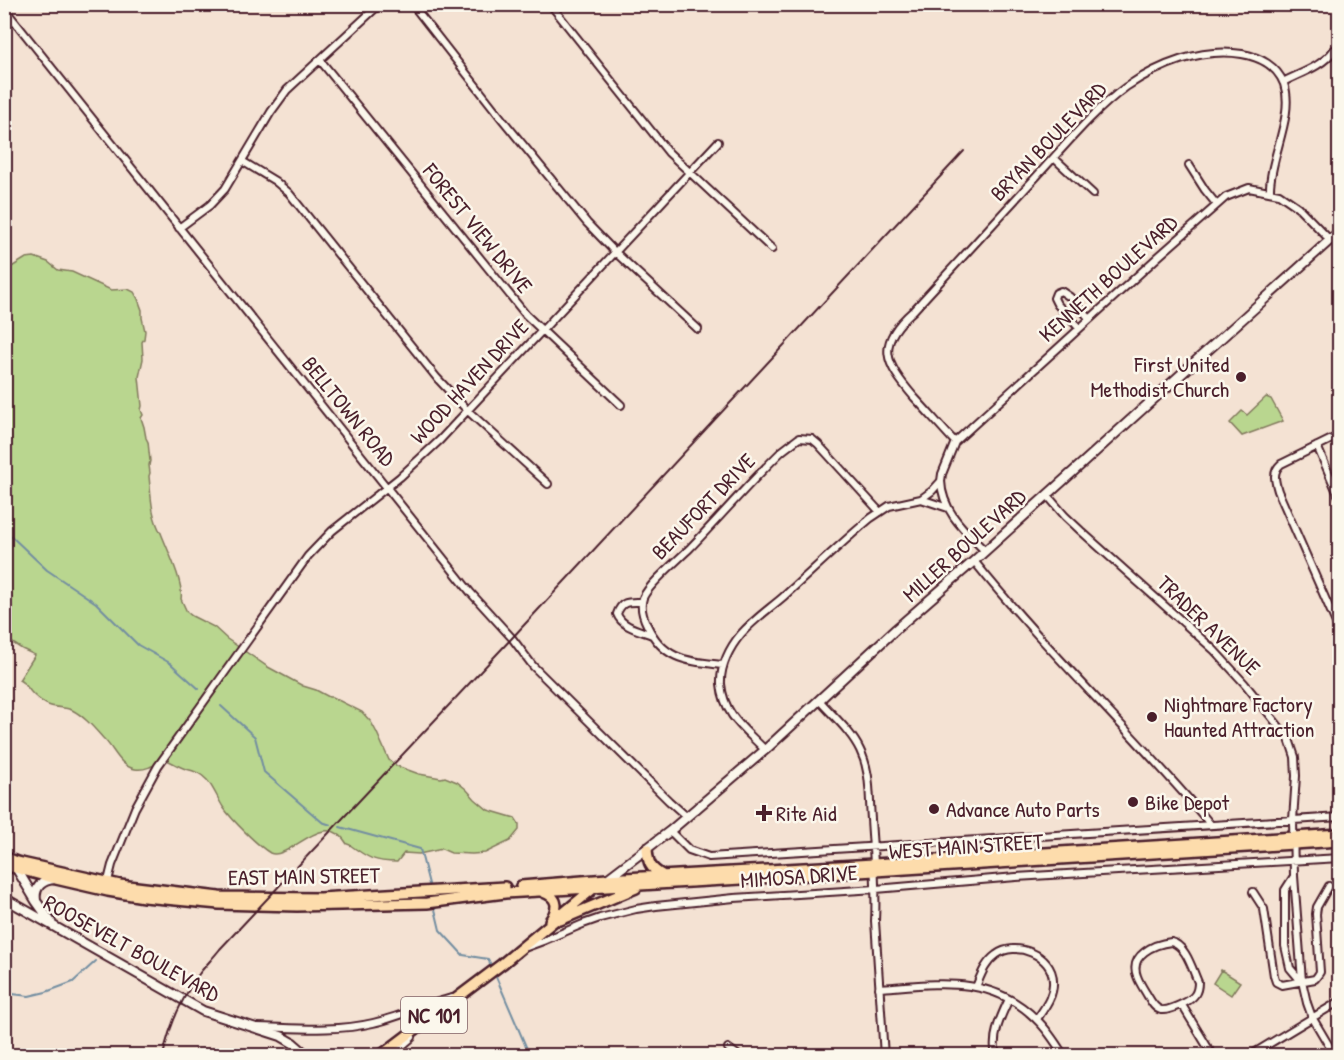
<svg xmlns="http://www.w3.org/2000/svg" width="1344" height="1060" font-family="'Patrick Hand',sans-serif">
<rect width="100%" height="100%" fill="#f4e2d3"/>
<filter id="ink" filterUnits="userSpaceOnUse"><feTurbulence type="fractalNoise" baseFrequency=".0167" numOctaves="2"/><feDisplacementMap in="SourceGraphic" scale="12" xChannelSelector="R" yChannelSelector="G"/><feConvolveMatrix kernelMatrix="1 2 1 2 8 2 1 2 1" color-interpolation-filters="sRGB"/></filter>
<g filter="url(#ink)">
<path fill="#b9d68f" stroke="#827a5d" stroke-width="1.5" d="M34 257 48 262 58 270 72 272 111 290 128 289 134 292 138 299 142 310V318L145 331 144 339 142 342 143 359 139 377 142 406 141 410 143 415 141 418 144 427 146 438 148 442 150 461 149 465 150 473 149 476C151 495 151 516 161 533 167 549 184 583 181 599L187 612 192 616 214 627 227 639 268 667 303 686 316 690 329 697H332L362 712 371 722 377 733 389 760 397 766 419 774 441 778 445 777 457 782 466 789 475 799 488 810 515 818 519 824V830L510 841 485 853 472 854 451 853 442 849 419 854 404 853 397 862C374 862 368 858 350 845L347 844C325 806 289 862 270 853 257 845 232 820 223 807 218 799 213 787 207 780 201 773 194 771 186 769 179 767 172 762 165 759 156 764 146 771 135 769 119 766 114 748 103 738 94 728 84 716 72 710 63 706 55 709 46 704 41 701 35 697 31 692 27 687 25 683 19 680L35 655 22 649 5 638V271L26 258Z
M1266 397 1271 399 1283 421 1242 436 1230 423 1242 411 1247 415Z
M1221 970 1240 982 1231 995 1213 983Z"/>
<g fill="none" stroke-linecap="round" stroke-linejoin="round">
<path stroke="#738ea1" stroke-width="2" d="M4 534 11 536 47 570 96 603 138 645 170 663 199 689
M221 706 255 737 264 772 322 822 331 825
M340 827 420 849 430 888
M434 905 440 930 463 955 488 959 492 967
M494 972 530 1056
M4 993 29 996 46 992 73 982 96 961"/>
<g stroke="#4a1f2b" stroke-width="10">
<path id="minor" d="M412 4 502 119 587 223 615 252 698 329
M550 4 668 152 772 249
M4 8 471 593 512 638 533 666 669 801 687 817
M320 60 526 315 621 405
M1283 82C1300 73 1322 67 1334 50
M1054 158 1093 194
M242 161 275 181 289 193 437 378 467 410 548 484
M1189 165 1205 190 1217 205
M179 228 210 205 225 189 271 112 287 90 380 4
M1079 328 1057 304 1054 298 1056 293 1061 291 1070 297 1090 319
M1340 435 1281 464C1272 472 1275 481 1278 491L1340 632
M955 442C941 427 928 412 914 397 885 363 875 344 913 311 954 266 995 222 1036 177 1065 146 1092 112 1126 87 1158 65 1202 47 1242 54 1260 57 1277 66 1284 84 1295 115 1269 159 1270 191
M1317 446 1340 499
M941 481C942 511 965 531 985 551
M1047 495 1065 516 1081 531 1214 650 1245 684 1289 739 1295 757 1296 776 1293 820 1294 876 1302 981 1307 1003 1312 1017 1335 1056
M921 499 948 508
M974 561C1048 653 1135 734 1211 825
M642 602C629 602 622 600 617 614 622 627 639 630 652 635
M723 665C688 661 664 661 647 625 643 617 640 607 643 598 648 585 679 559 690 548 721 516 750 482 782 451L799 438 812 439 818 444 880 512
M819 700C833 716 851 731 860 750 871 772 869 795 871 819 873 853 877 887 875 921L884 1056
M765 750C745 729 724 716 721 684 720 666 730 647 741 634 753 620 769 609 783 597 812 571 841 543 871 518L889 506 921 499 932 491 941 481 942 474 955 442 1159 256 1226 197 1249 188 1279 194 1298 207 1330 240 1340 243
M670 831 689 850 709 857 1340 817
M1294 876 1285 890V946L1290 968 1301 981
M107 885 112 865 135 808 158 766 308 556 332 531 400 477 440 440 718 142
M1253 892 1264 909 1274 976 1276 982 1282 985 1315 979 1318 975 1320 972 1316 914 1317 907 1329 886
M1171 942C1186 945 1192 969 1198 982 1198 993 1194 998 1184 1003 1178 1006 1168 1011 1161 1010 1153 1008 1150 999 1146 993 1143 988 1139 982 1137 976 1129 955 1154 944 1171 942Z
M524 948 543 941 583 924 600 918 636 909 656 906 734 898 876 889 1016 877 1340 858
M976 987C981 975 985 963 996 955 1015 940 1053 955 1053 981 1054 996 1045 1007 1037 1019
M879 988C936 984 991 974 1036 1019 1047 1029 1056 1043 1064 1056
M1182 1005 1213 1056
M257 1027C296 1028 335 1032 373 1023 400 1017 426 1004 453 998
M728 1048 739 1056
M996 1056C991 1036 1001 1016 1009 999
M1249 1056 1340 1001"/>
</g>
<g stroke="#4a1f2b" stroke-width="12">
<path id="tertiary" d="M15 866 36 901 51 922
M607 879 670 831 765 750 896 629 974 561 1340 231
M4 898 203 1011 281 1036 293 1043 308 1056
M36 900C34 887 42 880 55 879
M389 1056 411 1037"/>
</g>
<g stroke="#4a1f2b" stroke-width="14">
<path id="primary" d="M647 849C648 863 650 868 662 875
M4 857 17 862 120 885 219 897 320 898 505 887
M4 865 56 879 108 891 144 897 219 904 297 906 427 903 505 893 875 871 1340 841
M521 886 607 879 874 864 1340 834
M543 892C560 898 558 909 550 921
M560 920 636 888
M380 1056 502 964 595 887"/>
</g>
<use href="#minor" stroke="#fbf7ec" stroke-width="6"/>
<use href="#tertiary" stroke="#fbf7ec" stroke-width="8"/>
<use href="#primary" stroke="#fddcac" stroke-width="9"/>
<path stroke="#4a1f2b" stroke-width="2" d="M163 1056C169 1027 182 998 199 974 205 966 213 958 220 949L512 638 964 151"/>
</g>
</g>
<g fill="#4a1f2b" stroke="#fbf7ec" stroke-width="2">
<circle cx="1241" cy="377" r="6"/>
<circle cx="1152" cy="717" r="6"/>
<circle cx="1133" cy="802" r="6"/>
<circle cx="934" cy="809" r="6"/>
<path d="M761 804h6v6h6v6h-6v6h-6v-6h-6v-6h6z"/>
</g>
<g text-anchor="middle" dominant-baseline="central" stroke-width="5" stroke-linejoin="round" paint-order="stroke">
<rect fill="#fbf7ec" stroke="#7f6065" stroke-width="1.5" x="401" y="997" width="66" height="36" rx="4.5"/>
<g font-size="21" font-weight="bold" fill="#4a1f2b">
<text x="434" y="1015">NC 101</text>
</g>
<g font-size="22" fill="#4a1f2b" stroke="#fbf7ec">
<text transform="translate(1048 141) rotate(-46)">BRYAN BOULEVARD</text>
<text transform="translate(478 228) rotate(51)">FOREST VIEW DRIVE</text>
<text transform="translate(1108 278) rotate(-42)">KENNETH BOULEVARD</text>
<text transform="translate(469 381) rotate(-47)">WOOD HAVEN DRIVE</text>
<text transform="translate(349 411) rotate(51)">BELLTOWN ROAD</text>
<text transform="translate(703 506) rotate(-46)">BEAUFORT DRIVE</text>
<text transform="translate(964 545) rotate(-42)">MILLER BOULEVARD</text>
<text transform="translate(1209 625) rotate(44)">TRADER AVENUE</text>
<text transform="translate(966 846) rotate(-4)">WEST MAIN STREET</text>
<text transform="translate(304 876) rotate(-1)">EAST MAIN STREET</text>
<text transform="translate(799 876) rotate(-4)">MIMOSA DRIVE</text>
<text transform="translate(132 948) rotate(29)">ROOSEVELT BOULEVARD</text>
</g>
<g font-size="22" fill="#4a1f2b" stroke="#fbf7ec" text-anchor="start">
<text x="1229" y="364" text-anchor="end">First United<tspan x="1229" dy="25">Methodist Church</tspan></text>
<text x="1164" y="704">Nightmare Factory<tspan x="1164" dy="25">Haunted Attraction</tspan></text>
<text x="1145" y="802">Bike Depot</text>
<text x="946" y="809">Advance Auto Parts</text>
<text x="776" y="813">Rite Aid</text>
</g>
</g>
<rect width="1344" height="1060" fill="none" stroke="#fbf7ec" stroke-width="24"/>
<rect x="12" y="12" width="1320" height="1036" fill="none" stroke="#4a1f2b" stroke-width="2" filter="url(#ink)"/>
</svg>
